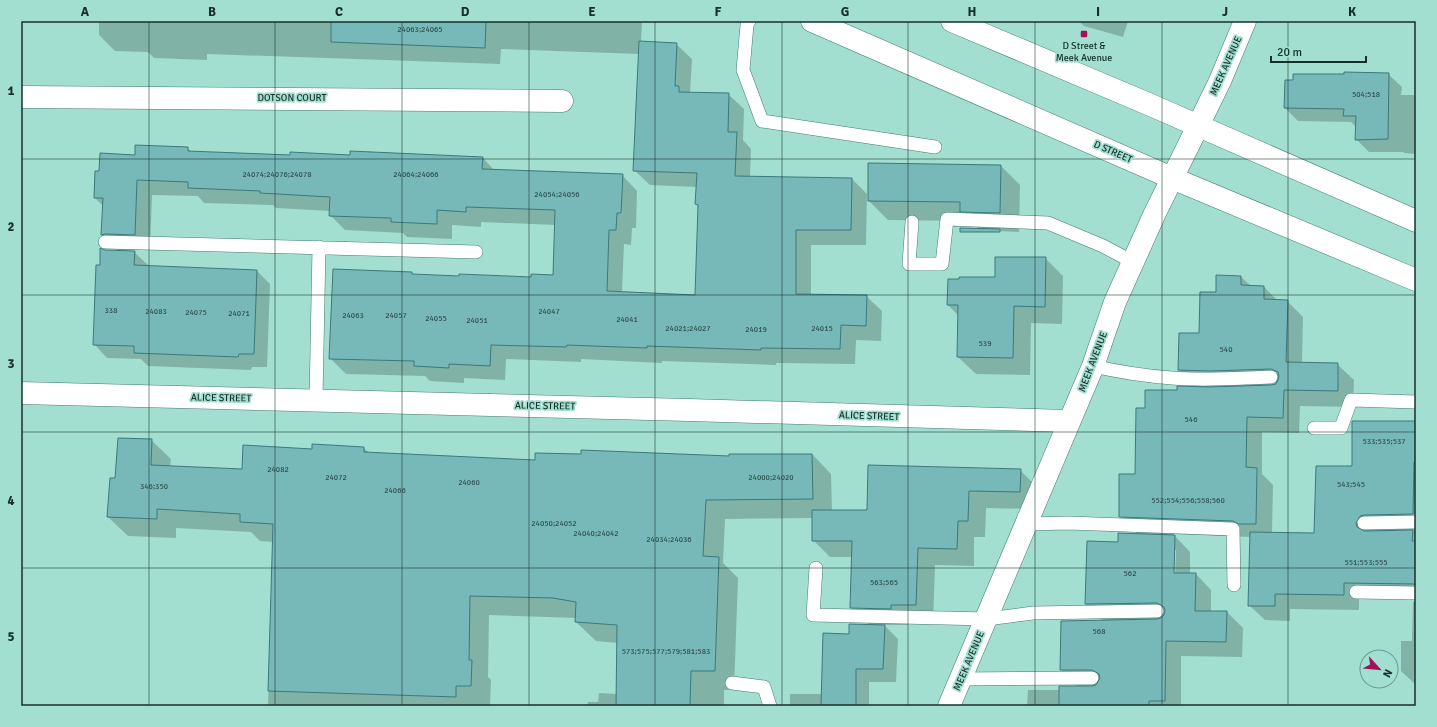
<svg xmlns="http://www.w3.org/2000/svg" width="1437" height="727" font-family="Signika,sans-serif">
<rect width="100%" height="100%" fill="#a2dfd0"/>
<path fill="#0003" fill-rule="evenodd" d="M99 21H642L641 42 676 44 692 59 690 93 728 94 744 109 743 140 751 149 750 177 852 179 867 194 866 245H811V295L866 296 882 311 881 341 856 340 855 364 776 363V365L662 361V363L581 359V362L506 359 505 380 464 378V383L430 381 425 376 346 374 330 358 413 276 532 278 554 276 556 225 481 222V227L452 225V239L407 237 403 233 345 230 330 215V211L276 208 273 205 204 203 198 196 152 195 150 250H117L102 235 103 206 95 198 136 156 187 148 192 152 291 156H351L483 158 495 171 622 175 637 191 636 228H632L631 245 624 244 622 292 696 296 699 207 696 204 697 187 650 185 634 170 639 54 501 49 500 64 207 54V60L154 58 148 52 115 51 99 35Z
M1079 21H1128L1123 37 1084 26Z
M1388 74 1402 87 1401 95H1416V154L1404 153 1403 152H1369L1356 139 1357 128 1351 122 1298 121 1285 108 1286 81Z
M1001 166 1020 185 1019 232 980 230 971 221 888 220 869 201Z
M134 252 148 265 147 267 257 271 270 284 267 367H252L251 370 148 366 141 359 107 358 94 344Z
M1045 258 1063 276 1062 324 1031 323 1030 375 976 374 958 357 959 316 948 305 960 280 996 278Z
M1241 277 1251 286 1264 287 1277 300 1287 301 1303 317 1302 363 1337 364 1354 380 1353 407 1300 406 1299 433 1262 432V474L1273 485 1272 533 1315 534 1353 467 1416 422V599L1359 598V610L1290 609V621L1265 620 1249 605 1251 537 1173 534 1190 552V574H1196L1211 590V612H1227L1243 628 1242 657 1181 656V706H1027L1028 690H1060L1078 687 1061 670 1103 621 1086 604 1119 543 1138 535 1120 516 1136 475 1146 409 1178 391 1197 388 1179 370 1200 334 1217 293ZM1174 550H1176L1175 578H1173Z
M151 440 171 459 170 467 243 470 313 450 364 448 369 453 536 461 812 454 831 474 832 511H868L1020 470 1037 487V509L986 508 985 537H974V566L935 565 933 622 908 621V625H884L898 639 896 682H869V706H790V694H822L850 635 869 625 851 607 853 557H830L813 540V518L725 519 723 563 738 578 734 690H724V706H587L588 702H598L599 693 617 694 618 643 596 641 576 622 577 618 489 615 488 677 491 680 490 705 268 706 273 542 260 541 251 532 176 528V538L128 536 108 517 116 479Z
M1416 601V685L1401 671V641H1412L1413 602Z"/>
<path fill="#77b8b9" stroke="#3a7a7c" d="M331 21H486L485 48 331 42Z
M639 41 677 43 675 86H679V92L729 93 728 132H737L735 176 852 178 851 230H796V294L867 295 866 326 841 325 840 349 761 348V350L647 346V348L567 345 566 347 491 345 490 366 449 364V368L414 366V361L329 359 333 269 412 272V274L459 276V274L531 277V274L553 275 555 210 466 207V212L437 210V224L391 222V218L329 216 330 197 260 193V191L188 188V182L137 180 135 235 105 234 101 235 103 198H94L95 171H99L100 153 135 155V145L188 147V151L290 155V152L350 155V151L483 157 482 169 623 174 621 213H617L616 230H609L607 291 695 295 698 205 695 204 697 173 633 171Z
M1344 72 1389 73 1388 139 1355 140 1356 116H1343L1344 109 1284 108 1285 80H1293V74H1344Z
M868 163 1001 165 1000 213 960 212V202L868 201Z
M960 228 1000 229V232H960Z
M100 248 105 250 135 251 134 265 257 270 254 354H239L238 357 134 353V346L93 345 96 265H100Z
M995 257H1046L1045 307 1014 306 1013 358 957 357 958 305H947L948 279H959V277H995Z
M1216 275 1241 276V285L1264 286V299L1288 300 1286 362 1338 363V391L1284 390 1283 418 1247 417 1246 467 1257 468 1256 524H1239L1233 521 1119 517V474H1135L1136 408H1145V390H1177V386L1209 387 1271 385 1276 384 1278 380 1279 376 1278 372 1271 369 1209 371 1178 370 1179 333H1199L1200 292H1216Z
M1352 421H1416V462H1414L1413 514 1364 515 1360 516 1356 523 1357 527 1364 531 1413 530 1412 541H1416V584L1344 583V595L1275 594V606H1248L1250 532 1314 533 1316 466H1352Z
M118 438 152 439 151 465 242 469 243 445 312 449V444L364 447V452L535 460V453L581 454V450L729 456V454H812L813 499 706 500 703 556 719 557 715 671H691L690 706H616L617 625 575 622 576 602 553 598 470 596 469 660H472L471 686H456V697L268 691 273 524 240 522V514L157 509V519L107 517 110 478H115Z
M868 465 1021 469 1020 492 969 491 968 521H958L957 549 918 548 916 605H891V609L850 608 852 541H812V510H867Z
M1118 533 1175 535 1174 573H1196L1195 611H1227L1226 642 1166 641 1165 701H1149V706H1059V686H1092L1096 685 1100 678 1099 674 1092 670H1060L1061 621 1157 619 1161 618 1164 615 1165 610 1164 607 1157 603 1085 604 1087 541 1118 542Z
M849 624 885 625 883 669H856V706H821L823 633 849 634Z"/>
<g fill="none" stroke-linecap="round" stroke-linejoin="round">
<g stroke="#427d70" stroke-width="14">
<path id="lane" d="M749 21 747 25 743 70 762 121 935 147
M912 222 909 264H942L947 219 1048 223 1103 246 1133 262
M105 242 476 252
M1093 366C1119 372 1145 376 1172 378 1205 381 1238 378 1271 377
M316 400 319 247
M1314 428H1341L1351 400 1416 402
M1364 523 1416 522
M1027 524 1069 523 1233 529 1234 585
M816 568 813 615 987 619 1033 613 1157 611
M1356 592 1416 593
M960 679 1092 678
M732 683 764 687 770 706"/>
</g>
<g stroke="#427d70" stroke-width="23">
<path id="street" d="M21 97 562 101
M1198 126 1220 81 1245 21
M21 393 689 410 1069 421"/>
</g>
<g stroke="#427d70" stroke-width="23">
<path id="secondary" d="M812 21 1172 178 1416 280
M952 21 1153 106 1416 221
M949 706 1093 366 1115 302 1155 213 1198 126"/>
</g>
<use href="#lane" stroke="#fff" stroke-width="13"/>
<use href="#street" stroke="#fff" stroke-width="22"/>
<use href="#secondary" stroke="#fff" stroke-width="22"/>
</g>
<path fill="none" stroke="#17302a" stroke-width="1" stroke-opacity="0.55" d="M149 21V706M275 21V706M402 21V706M529 21V706M655 21V706M782 21V706M908 21V706M1035 21V706M1162 21V706M1288 21V706M21 159H1416M21 295H1416M21 432H1416M21 568H1416"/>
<rect fill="#a1125a" stroke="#a2dfd0" stroke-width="1.5" x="1080" y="30" width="8" height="8" rx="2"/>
<g text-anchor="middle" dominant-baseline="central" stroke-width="3.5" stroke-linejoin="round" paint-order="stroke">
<g font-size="8" fill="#2f524e">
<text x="420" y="29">24063;24065</text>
<text x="1366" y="94">504;518</text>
<text x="277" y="174">24074;24076;24078</text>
<text x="416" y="174">24064;24066</text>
<text x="557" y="194">24054;24056</text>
<text x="111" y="310">338</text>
<text x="156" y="311">24083</text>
<text x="549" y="311">24047</text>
<text x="196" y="312">24075</text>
<text x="239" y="313">24071</text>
<text x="353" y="315">24063</text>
<text x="396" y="315">24057</text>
<text x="436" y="318">24055</text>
<text x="627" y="319">24041</text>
<text x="477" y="320">24051</text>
<text x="688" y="328">24021;24027</text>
<text x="822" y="328">24015</text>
<text x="756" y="329">24019</text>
<text x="985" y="343">539</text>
<text x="1226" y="349">540</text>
<text x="1191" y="419">546</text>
<text x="1384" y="441">533;535;537</text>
<text x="278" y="469">24082</text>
<text x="336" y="477">24072</text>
<text x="771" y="477">24000;24020</text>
<text x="469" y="482">24060</text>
<text x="1351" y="484">543;545</text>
<text x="154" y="486">346;350</text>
<text x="395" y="490">24066</text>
<text x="1188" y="500">552;554;556;558;560</text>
<text x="554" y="523">24050;24052</text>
<text x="596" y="533">24040;24042</text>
<text x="669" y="539">24034;24036</text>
<text x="1366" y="562">551;553;555</text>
<text x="1130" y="573">562</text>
<text x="884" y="582">563;565</text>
<text x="1099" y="631">568</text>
<text x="666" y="651">573;575;577;579;581;583</text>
</g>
<g font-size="10" fill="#17302a" stroke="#a2dfd0">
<text x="1084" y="46">D Street &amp;<tspan x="1084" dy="12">Meek Avenue</tspan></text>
</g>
<g font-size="10" fill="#17302a" stroke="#a2dfd0">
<text transform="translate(1226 66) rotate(-66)">MEEK AVENUE</text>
<text x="292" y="98">DOTSON COURT</text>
<text transform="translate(1113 152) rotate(24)">D STREET</text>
<text transform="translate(1093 362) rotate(-69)">MEEK AVENUE</text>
<text transform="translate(221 398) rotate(1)">ALICE STREET</text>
<text transform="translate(545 406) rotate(1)">ALICE STREET</text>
<text transform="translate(869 416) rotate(2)">ALICE STREET</text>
<text transform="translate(969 661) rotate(-67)">MEEK AVENUE</text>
</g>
</g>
<rect width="1437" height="727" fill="none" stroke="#a2dfd0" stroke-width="44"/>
<g transform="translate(1379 669) rotate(117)"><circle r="19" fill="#a2dfd0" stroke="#6a998e"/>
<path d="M0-3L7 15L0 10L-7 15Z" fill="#a1125a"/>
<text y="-6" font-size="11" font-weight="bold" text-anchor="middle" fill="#17302a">N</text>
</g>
<path d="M1271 56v6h95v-6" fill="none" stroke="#17302a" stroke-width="2"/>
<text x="1277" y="56" font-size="12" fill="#17302a" stroke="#a2dfd0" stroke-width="3" paint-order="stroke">20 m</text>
<rect x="22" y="22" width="1393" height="683" fill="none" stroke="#17302a" stroke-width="1.5"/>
<g font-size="13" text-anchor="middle" font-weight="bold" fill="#17302a">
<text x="85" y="16">A</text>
<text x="212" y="16">B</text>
<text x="339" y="16">C</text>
<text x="465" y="16">D</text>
<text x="592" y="16">E</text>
<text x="718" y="16">F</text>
<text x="845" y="16">G</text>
<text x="972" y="16">H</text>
<text x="1098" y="16">I</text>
<text x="1225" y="16">J</text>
<text x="1352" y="16">K</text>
<text x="11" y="95">1</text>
<text x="11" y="231">2</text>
<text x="11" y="368">3</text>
<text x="11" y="505">4</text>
<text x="11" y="641">5</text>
</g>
</svg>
